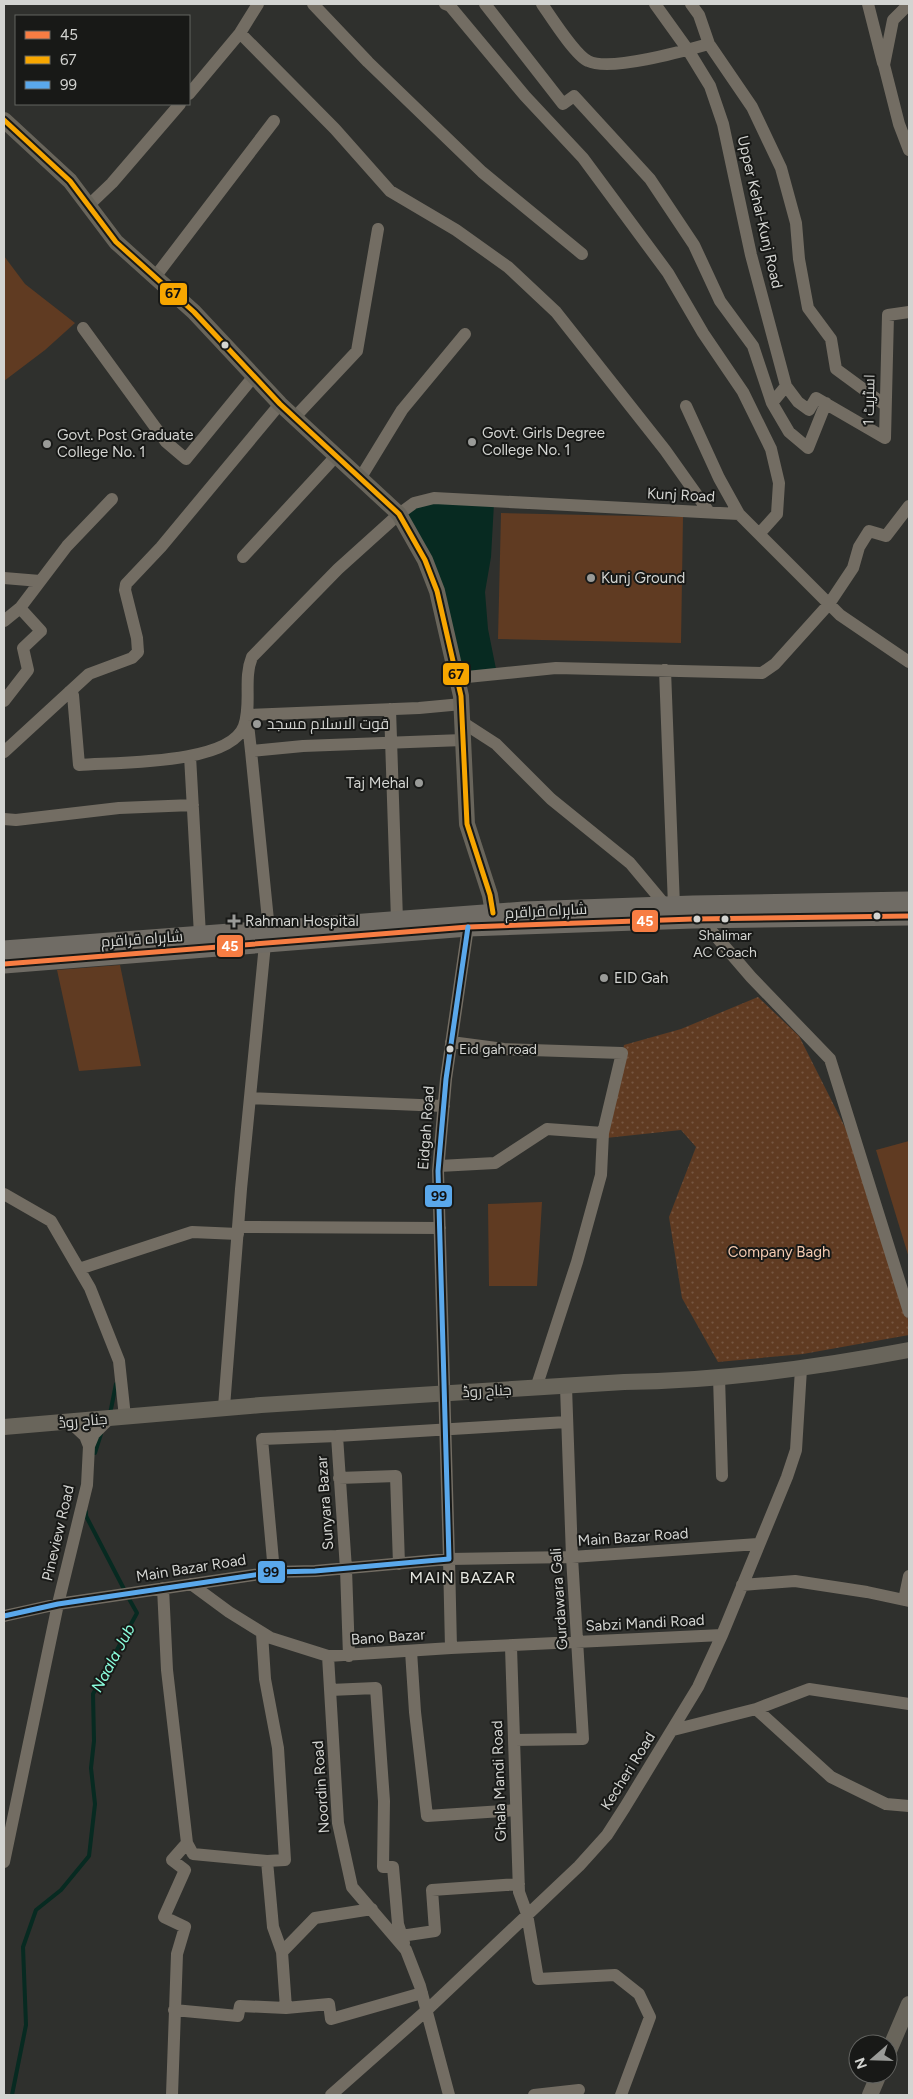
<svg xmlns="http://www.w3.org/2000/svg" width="913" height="2099" font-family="Figtree,Cairo,sans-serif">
<defs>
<pattern id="park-dots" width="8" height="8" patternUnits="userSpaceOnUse" patternTransform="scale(1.25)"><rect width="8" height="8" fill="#603b22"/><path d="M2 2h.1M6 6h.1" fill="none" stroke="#765641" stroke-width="1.8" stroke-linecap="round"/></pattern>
</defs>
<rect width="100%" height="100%" fill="#2f302d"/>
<path fill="#603b22" d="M4 256 25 284 75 323 45 350 4 381Z
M501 513 683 517 681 643 498 639Z
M120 965 141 1066 79 1071 57 970Z
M909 1141V1258L876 1150Z
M542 1202 537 1286H489L488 1204Z"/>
<path fill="url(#park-dots)" d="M758 997 799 1036 854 1145 909 1323V1335L803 1354 718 1362 682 1298 669 1217 696 1147 681 1130 606 1138 624 1045 681 1029Z"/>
<path fill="#072a21" d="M435 502 494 503 491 557 485 592 488 629 496 669 462 675 403 515 417 505Z"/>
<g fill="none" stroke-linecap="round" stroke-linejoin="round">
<path stroke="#072a21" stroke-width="4" d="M110 1414 116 1384
M95 1453 101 1434
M86 1512V1516L125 1591
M12 2095 26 2025 23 1947 36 1910 61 1890 89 1856 95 1804 91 1768 94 1741 93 1694 137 1613 128 1597"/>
<path stroke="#736d63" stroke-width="12" d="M313 4 368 62 482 172 582 254
M445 4 450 6 525 96 583 158 668 273 703 333 743 392 771 449 779 483 777 514 759 534
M485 4 563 104 574 96 650 179 694 245 720 301 753 346 772 403
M542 4C551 17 575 55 588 61 610 72 684 51 709 44L752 107 781 168 796 223 799 259 808 308 831 339 836 369 885 405
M655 4 688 50 710 86 723 124 751 255 786 386
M691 4 699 15 709 44
M868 4 883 63
M909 4 893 20 884 65 899 124 909 150
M240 33 335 129 390 191 456 230 508 267 556 312 665 450 709 512
M189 94 240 33 258 4
M89 205 112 183 180 104
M155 277 274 121
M83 328 166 442 186 459 254 376
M826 403 808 448 789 432 772 403 786 386 798 402 809 410 816 398 885 438 888 315 909 312
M686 406 719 478 739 514
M295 417 357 351 378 229
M361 477 402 410 465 334
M243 557 337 455
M4 578 40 581
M4 621 20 608 67 546 112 499
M665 670 674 906
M457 678 556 668 762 673 775 664 829 604 853 568 859 547 869 531 886 536 909 506
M69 692 73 695 79 765C116 762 230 765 244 726 252 704 243 679 252 657L338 569 399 514 414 503 434 498 739 514 840 615 909 662
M4 701 28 670 23 648 41 631 20 608
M462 704 419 708 247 715 251 751 303 746 463 740
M390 709 397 920
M462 722 496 744 551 799 630 863 666 906
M251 751 269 930
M4 752 89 674 132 658 138 652 137 638 125 590 126 584 161 547 280 404
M190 756 200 935
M4 819 16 820 119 808 193 805
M701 919 751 977 830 1059 909 1312
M250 1098 444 1106
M439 1166 495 1163 547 1129 603 1133 622 1053 504 1049 451 1042
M4 1194 51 1221 90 1288 119 1361 125 1417
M238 1227 440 1228
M79 1269 192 1232 238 1234
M719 1377 722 1476
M536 1388 577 1262 601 1175 603 1133
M224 1407 241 1189 265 944
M70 1422 85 1436 89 1446
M337 1436 567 1422
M339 1478 396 1476 399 1564
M274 1572 262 1439 337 1436 346 1569 349 1656
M191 1584 229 1612 271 1638 328 1656 451 1648 722 1635
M742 1585 795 1581 867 1592 909 1601
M163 1588 167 1670 187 1843 172 1860 185 1870 164 1917 185 1927 177 1954 172 2095
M904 1600 909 1576
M4 1616 58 1604 274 1572 315 1571 449 1559 438 1171 446 1079 468 927
M262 1633 265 1679 278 1748 285 1860 267 1861
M511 1647 519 1892 527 1914 538 1979 615 1975 639 1994 650 2017 621 2095
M451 1648 449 1559 572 1557 758 1544
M411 1651 415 1712 427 1816 516 1810
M328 1656 338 1823 352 1887 406 1950 420 1986 449 2095
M330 1690 376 1688 384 1801 383 1867H393L398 1924 404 1943
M756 1709 809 1689 909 1704
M673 1730 756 1709 831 1777 886 1804 909 1806
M514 1740 583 1739 572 1557 566 1387
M187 1843 193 1854 267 1861 273 1927 282 1952
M4 1862 58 1604 87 1485 89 1446 94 1434 110 1418
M401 1936 435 1931 432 1890 519 1884
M286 2008 282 1952 315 1918 372 1909
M174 2010 238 2016 240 2006 286 2008 329 2004 331 2019 422 1993
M331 2095 427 2010 579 1866 607 1835 625 1807 698 1687 722 1635 787 1477 796 1450 801 1369
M534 2095 579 2090"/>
<path stroke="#69655b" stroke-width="16" d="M4 120 70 181 116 242 194 312 280 404 399 514 425 560 437 591 461 696 467 824 490 895 493 913
M4 1427 261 1405 624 1382C720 1381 815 1368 909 1350
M888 2053 909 2004
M870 2095 879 2074"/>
<path stroke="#706c65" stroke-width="19" d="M4 950 524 911 693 905 909 901
M4 964 468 927 693 919 909 916"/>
<g stroke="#181917" stroke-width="9">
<path id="bus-1" d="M4 964 468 927 693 919 909 916"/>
</g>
<g stroke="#181917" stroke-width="9">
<path id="bus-2" d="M4 120 70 181 116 242 194 312 280 404 399 514 425 560 437 591 461 696 467 824 490 895 493 913"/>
</g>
<g stroke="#181917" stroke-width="9">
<path id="bus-3" d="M4 1616 58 1604 274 1572 315 1571 449 1559 438 1171 446 1079 468 927"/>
</g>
<use href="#bus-1" stroke="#f77d43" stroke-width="5"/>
<use href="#bus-2" stroke="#f7a600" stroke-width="5"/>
<use href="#bus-3" stroke="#5aa8eb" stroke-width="5"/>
</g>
<g fill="#d3d4d1" stroke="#181917" stroke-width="2">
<circle cx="225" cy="345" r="4.5"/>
<circle cx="877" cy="916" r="4.5"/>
<circle cx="697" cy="919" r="4.5"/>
<circle cx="725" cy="919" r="4.5"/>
<circle cx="450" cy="1049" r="4.5"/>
</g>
<g fill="#9a9b98" stroke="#181917" stroke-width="2">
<circle cx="472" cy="442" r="5"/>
<circle cx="47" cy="444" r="5"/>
<circle cx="591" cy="578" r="5"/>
<circle cx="257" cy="724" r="5"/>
<circle cx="419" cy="783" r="5"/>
<path d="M231.5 913.5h5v5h5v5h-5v5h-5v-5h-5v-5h5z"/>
<circle cx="604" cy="978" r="5"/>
</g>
<g text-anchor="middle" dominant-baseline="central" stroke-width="4" stroke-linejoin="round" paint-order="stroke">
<g font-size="14" fill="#d3d4d1" stroke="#181917">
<text x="725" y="935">Shalimar<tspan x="725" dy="17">AC Coach</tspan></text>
<text x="459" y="1049" text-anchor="start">Eid gah road</text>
</g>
<g font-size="15" fill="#d3d4d1" stroke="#181917">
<text transform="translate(760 212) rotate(77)">Upper Kehal-Kunj Road</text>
<text transform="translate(869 400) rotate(-89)">اسٹریٹ 1</text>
<text transform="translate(681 495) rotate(3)">Kunj Road</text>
<text transform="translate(546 911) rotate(-3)">شاہراہ قراقرم</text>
<text transform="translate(142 939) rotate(-4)">شاہراہ قراقرم</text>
<text transform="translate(426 1128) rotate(-86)">Eidgah Road</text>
<text transform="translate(487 1391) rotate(-3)">جناح روڈ</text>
<text transform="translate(83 1421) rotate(-5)">جناح روڈ</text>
<text transform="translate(325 1503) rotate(-94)">Sunyara Bazar</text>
<text transform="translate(58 1533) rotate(-77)">Pineview Road</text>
<text transform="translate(633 1537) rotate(-4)">Main Bazar Road</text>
<text transform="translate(191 1568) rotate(-9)">Main Bazar Road</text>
<text transform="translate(559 1599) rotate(-94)">Gurdawara Gali</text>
<text transform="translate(645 1623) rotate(-3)">Sabzi Mandi Road</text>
<text transform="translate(388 1637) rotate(-4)">Bano Bazar</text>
<text transform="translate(628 1771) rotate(-58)">Kecheri Road</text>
<text transform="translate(499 1781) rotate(-92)">Ghala Mandi Road</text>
<text transform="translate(321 1787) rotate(-94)">Noordin Road</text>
</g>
<g font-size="15" fill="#d3d4d1" stroke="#181917" text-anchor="start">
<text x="482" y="433">Govt. Girls Degree<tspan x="482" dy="17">College No. 1</tspan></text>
<text x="57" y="435">Govt. Post Graduate<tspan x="57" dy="17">College No. 1</tspan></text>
<text x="601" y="578">Kunj Ground</text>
<text x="267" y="724">قوت الاسلام مسجد</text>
<text x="409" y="783" text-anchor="end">Taj Mehal</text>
<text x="245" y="921">Rahman Hospital</text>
<text x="614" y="978">EID Gah</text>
</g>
<g font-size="15" fill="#f4cab1" stroke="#181917">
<text x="779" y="1252">Company Bagh</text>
</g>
<g font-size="16" letter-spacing="1" fill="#e3e4de" stroke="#181917">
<text x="463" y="1577">MAIN BAZAR</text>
</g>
<g font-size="16" font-style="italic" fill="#8bfedd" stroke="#181917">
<text transform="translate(113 1658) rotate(-62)">Naala Jub</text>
</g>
</g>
<g stroke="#181917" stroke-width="2">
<rect x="159" y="282" width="29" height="24" rx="5" fill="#f7a600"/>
<rect x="442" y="662" width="28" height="24" rx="5" fill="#f7a600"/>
<rect x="631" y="909" width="28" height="24" rx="5" fill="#f77d43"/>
<rect x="216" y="934" width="28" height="24" rx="5" fill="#f77d43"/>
<rect x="424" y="1184" width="29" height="24" rx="5" fill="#5aa8eb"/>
<rect x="257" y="1560" width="29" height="24" rx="5" fill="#5aa8eb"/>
</g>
<g font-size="14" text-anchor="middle" font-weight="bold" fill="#fff">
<text x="645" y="926">45</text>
<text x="230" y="951">45</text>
</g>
<g font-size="14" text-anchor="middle" font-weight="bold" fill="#111">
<text x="173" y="298">67</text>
<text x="456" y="679">67</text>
<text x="439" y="1201">99</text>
<text x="271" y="1577">99</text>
</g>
<rect width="913" height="2099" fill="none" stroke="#d3d4d1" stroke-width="10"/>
<rect x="15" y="15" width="175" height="90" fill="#181917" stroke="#636461"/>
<rect x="25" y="31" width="25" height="8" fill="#f77d43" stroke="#636461"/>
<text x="60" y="40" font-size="15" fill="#d3d4d1">45</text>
<rect x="25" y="56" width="25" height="8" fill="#f7a600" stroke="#636461"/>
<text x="60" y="65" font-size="15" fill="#d3d4d1">67</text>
<rect x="25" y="81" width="25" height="8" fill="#5aa8eb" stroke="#636461"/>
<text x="60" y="90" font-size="15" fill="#d3d4d1">99</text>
<g transform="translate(873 2059) rotate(250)"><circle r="24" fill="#181917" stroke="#636461"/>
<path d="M0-4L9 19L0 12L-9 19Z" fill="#9a9b98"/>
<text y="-8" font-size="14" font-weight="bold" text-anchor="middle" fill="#d3d4d1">N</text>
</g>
</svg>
